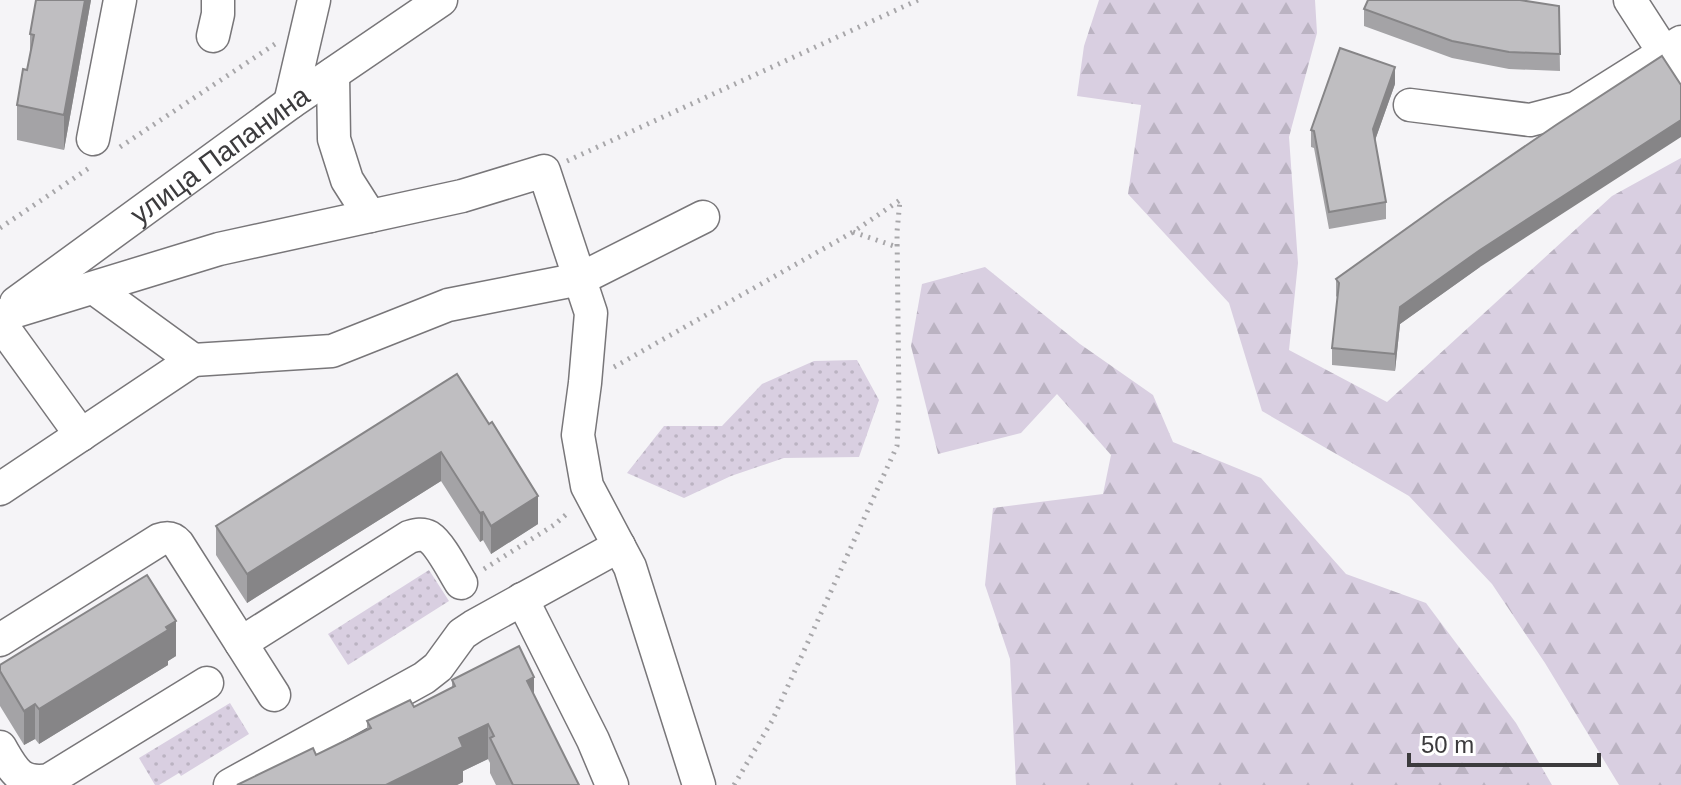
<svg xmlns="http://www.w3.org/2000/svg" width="1681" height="785" font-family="Helvetica,sans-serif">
<defs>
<pattern id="grass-dots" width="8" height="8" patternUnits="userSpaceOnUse" patternTransform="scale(2)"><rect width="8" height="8" fill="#d9cfe1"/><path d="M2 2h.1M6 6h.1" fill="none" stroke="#bbb3c2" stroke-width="1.8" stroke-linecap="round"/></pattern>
<pattern id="forest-firs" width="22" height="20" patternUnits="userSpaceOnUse" patternTransform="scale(2)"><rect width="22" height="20" fill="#d9cfe1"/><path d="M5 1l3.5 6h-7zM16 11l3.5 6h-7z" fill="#bbb3c2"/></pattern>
</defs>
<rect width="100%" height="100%" fill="#f5f4f7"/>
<path fill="url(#grass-dots)" d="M857 360 879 400 859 457 784 458 731 476 684 498 627 473 664 426H722L762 384 814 361Z
M429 570 449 601 348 665 328 634Z
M230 703 249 734 181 776 179 773 159 785H155L139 758Z"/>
<path fill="url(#forest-firs)" d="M1099 0H1315L1317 33 1289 137 1298 263 1289 350 1387 402 1612 196 1681 158V785H1619L1545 663 1492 584 1409 496 1262 411 1229 303 1128 194 1141 105 1077 96 1084 46Z
M985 267 1080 344 1153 395 1173 442 1261 478 1346 574 1426 603 1516 723 1552 785H1016L1010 659 985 585 993 508 1103 494 1111 455 1057 394 1021 433 938 454 911 346 922 284Z"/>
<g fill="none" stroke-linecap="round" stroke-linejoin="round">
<g stroke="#787679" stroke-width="35">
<g id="minor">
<path d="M1630 0 1681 79"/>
<path d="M213 36 218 14V0"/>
<path d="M333 74 334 139 347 180 370 216"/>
<path d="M290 103 314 0"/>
<path d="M1410 105 1530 120 1576 108 1681 42"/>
<path d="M93 139 120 0"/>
<path id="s1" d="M16 303 290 103 441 0"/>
<path d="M0 316 219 249 462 196 544 171 591 313 585 383 578 435 587 486 630 567 699 785"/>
<path d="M0 323 81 435"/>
<path d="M193 360 332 351 448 305 580 279 703 217"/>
<path d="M0 489 193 360 94 288"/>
<path d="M522 599 593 740 612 785"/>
<path d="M0 640 159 540C167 537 172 537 178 544L274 695"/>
<path d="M241 643 409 537C416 535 422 533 429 537 440 544 454 572 461 583"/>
<path d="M0 747C13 769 19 785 49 780L207 683"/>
<path d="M230 785 424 678 438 667 462 634 474 626 619 546"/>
</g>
</g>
<path stroke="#a8a7aa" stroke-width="5" stroke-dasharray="2 6" stroke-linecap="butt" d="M120 147 275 44
M567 161 918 0
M0 228 92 166
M853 232 897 247V244
M614 367 853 232 900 200V202
M484 569 554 525 569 512
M734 785 772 721 897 446 899 403 897 232 900 200"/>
<use href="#minor" stroke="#fff" stroke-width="32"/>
</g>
<path fill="#a4a3a6" d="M91 0 64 150 17 140V105L27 70 30 57V34Z
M1367 0H1520L1559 6 1560 71 1509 69 1452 58 1364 26V9L1367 2Z
M1395 84 1375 140 1386 202V219L1329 229 1314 148 1311 147V130Z
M1480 267 1400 324 1395 371 1332 365V348L1338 298 1336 296V279Z
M457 374 538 524 491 554 483 540 480 542 441 481 247 603 216 555V526Z
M176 656 168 661V665L39 744 35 739 24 745 0 706V665Z
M452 680 534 695 579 785H496L490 773V763L488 759 463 771V782L457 785H237L316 755 367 730V721L414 707 452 688Z"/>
<path fill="#868587" d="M85 0H91L64 150V115Z
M1395 67V84L1373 146V129Z
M1681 120V137L1480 267 1400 324 1395 371V354L1400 307 1480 250Z
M441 452V481L247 603V574Z
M538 496V524L491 554V526Z
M483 512V540L480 542V513Z
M176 621V656L168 661V665L39 744V709Z
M534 677V712L527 681Z
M35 704V739L24 745V711Z
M488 724V759L463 771V782L457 785H386L459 738Z"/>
<path fill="#bfbec1" stroke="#868587" stroke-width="2" d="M36 0H85L64 115 17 105 23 69 27 70 34 35 30 34Z
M1368 0H1520L1559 6 1560 54 1509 52 1452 41 1364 9Z
M1340 48 1395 67 1373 129 1386 202 1329 212 1314 131 1311 130Z
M1662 56 1681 85V120L1480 250 1400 307 1395 354 1332 348 1339 283 1336 279 1445 201 1556 125Z
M457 374 489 424 492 422 538 496 491 526 483 512 480 513 441 452 247 574 216 526Z
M147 575 176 621 166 627 168 630 39 709 35 704 24 711 0 671V665Z
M519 646 534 677 527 681 579 785H513L490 738 494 736 488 724 459 738 463 747 386 785H237L313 748 316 755 371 728 367 721 410 700 414 707 455 686 452 680Z"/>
<g text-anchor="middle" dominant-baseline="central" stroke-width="6" stroke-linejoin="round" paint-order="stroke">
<g font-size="28" fill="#3c3b3d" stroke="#fff">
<text stroke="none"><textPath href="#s1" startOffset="252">улица Папанина</textPath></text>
</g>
</g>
<path d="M1409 753v12h190v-12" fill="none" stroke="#3c3b3d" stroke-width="4"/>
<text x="1421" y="753" font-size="24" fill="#3c3b3d" stroke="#ffffff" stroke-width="6" paint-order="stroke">50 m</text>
</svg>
